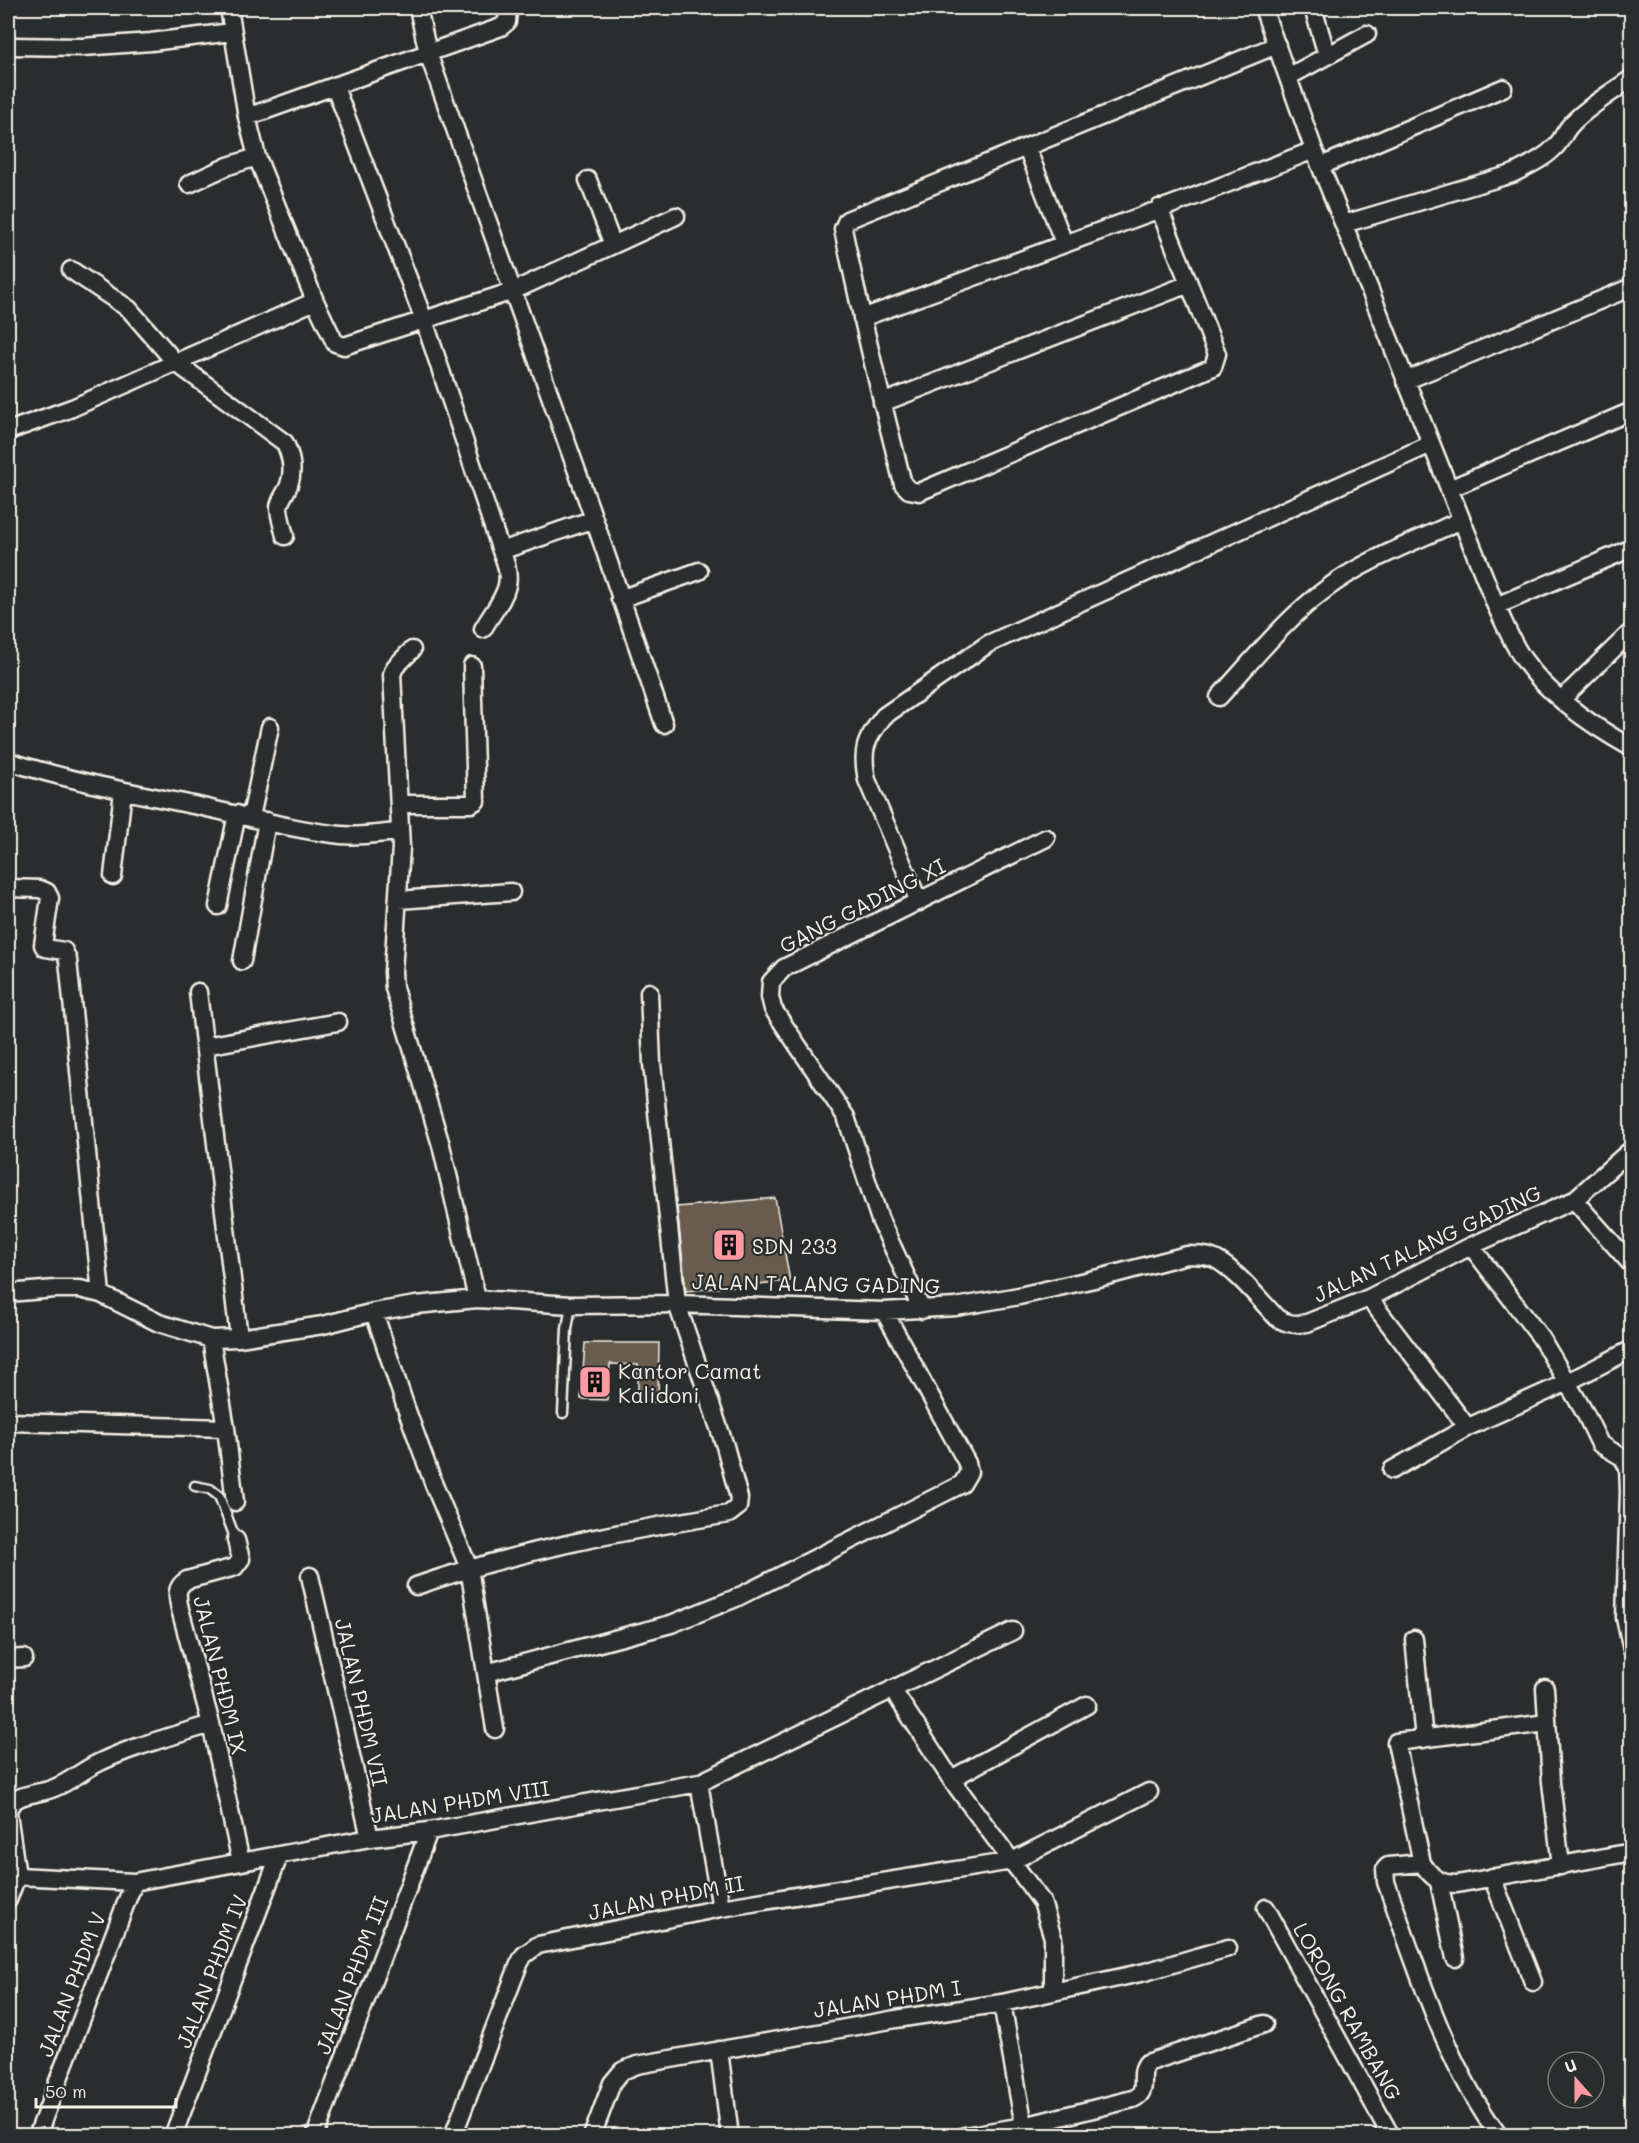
<svg xmlns="http://www.w3.org/2000/svg" width="1639" height="2143" font-family="Mali,sans-serif">
<rect width="100%" height="100%" fill="#2a2d2e"/>
<filter id="ink" filterUnits="userSpaceOnUse"><feTurbulence type="fractalNoise" baseFrequency=".0167" numOctaves="2"/><feDisplacementMap in="SourceGraphic" scale="12" xChannelSelector="R" yChannelSelector="G"/><feConvolveMatrix kernelMatrix="1 2 1 2 8 2 1 2 1" color-interpolation-filters="sRGB"/></filter>
<g filter="url(#ink)">
<path fill="#685b4f" stroke="#f4f1e8" stroke-width="1.5" d="M775 1198 790 1281 686 1291 677 1207Z
M585 1343H659L658 1402H638V1365L610 1364 607 1400 581 1399Z"/>
<g fill="none" stroke-linecap="round" stroke-linejoin="round">
<g stroke="#f4f1e8" stroke-width="13">
<path id="lane" d="M563 1413 567 1329 571 1305
M195 1486 210 1489 219 1496 236 1540"/>
</g>
<g stroke="#f4f1e8" stroke-width="21">
<path id="street" d="M229 8 247 117 257 157 315 301 335 343 344 346 513 291 676 216
M418 8 428 53 594 519 664 724
M1263 8 1314 150 1496 606C1505 624 1512 644 1524 660 1549 696 1594 727 1632 748
M1313 8 1327 55
M8 46 83 47 151 42 232 32
M1288 77 1367 34
M335 87 424 320 501 551 594 519
M247 117 501 27 507 22 508 8
M1027 148 1064 243
M1321 166 1503 88
M588 180 613 245
M189 184 228 166 257 157
M1159 208 1217 354 1213 367 919 492 909 490 903 484C881 399 861 315 843 229L847 220 1277 45
M1344 224 1512 174C1527 166 1544 159 1555 147 1561 141 1564 133 1569 127 1581 111 1614 91 1632 78
M71 270 129 309 175 362 285 443C291 456 294 471 289 485 286 493 280 499 279 507 279 516 283 527 285 536
M862 318 1193 197 1314 150
M1405 381 1632 287
M882 403 1189 284
M8 431 72 408 315 301
M1449 489 1632 411
M620 599 699 571
M1496 606 1632 548
M483 629C500 599 518 588 501 551
M412 650 395 667 392 674 401 847 393 972 394 988 441 1145 477 1299
M1219 697C1253 660 1285 619 1326 589 1364 560 1417 541 1461 520
M1562 699 1632 631
M8 761C70 781 134 793 198 806 245 816 293 830 341 835 360 837 381 833 400 832
M399 804H471L476 801 472 666
M251 817 270 727
M113 876 123 791
M8 888 40 889 47 892 50 898 43 945 45 948 64 951 68 960 101 1294
M398 900 511 892
M919 902 867 780C861 750 865 740 884 716L988 644 1431 444
M218 906 237 814
M242 961 267 821
M198 992 239 1338
M205 1046 338 1022
M1574 1200 1632 1265
M1471 1246 1541 1338 1585 1413 1600 1444 1622 1457 1628 1467 1629 1491 1625 1618 1632 1650
M8 1293 55 1289H80L101 1294 159 1323 211 1339 239 1338 323 1325 374 1312 416 1305 477 1299 571 1305 677 1304 884 1311 956 1307 1019 1296 1103 1277 1187 1255C1197 1255 1206 1255 1215 1259 1235 1269 1261 1301 1277 1318 1287 1324 1295 1325 1307 1323L1369 1298 1471 1246 1574 1200 1632 1149
M1369 1298 1462 1420 1466 1428 1392 1470
M922 1310 880 1220 846 1117 773 1009 770 997 771 982 784 968 1046 838
M374 1312 406 1408 434 1485 469 1568 495 1729
M211 1339 226 1428 235 1502
M8 1422 226 1428
M1466 1428 1568 1382 1632 1349
M236 1540 241 1559 235 1567 187 1580C175 1587 177 1596 180 1609L211 1724 241 1862
M310 1576 370 1838
M416 1586C517 1551 623 1531 729 1514L738 1507 739 1498 725 1446 677 1304 652 1064 649 992
M1414 1639 1424 1739
M8 1659 24 1658
M486 1673 671 1624 736 1598 962 1484 969 1472 967 1463 884 1311
M1545 1688 1551 1782 1561 1866
M892 1689 951 1779 1042 1902 1053 1938V1991
M951 1779 1087 1705
M699 1783 721 1908
M8 1811C12 1792 39 1795 54 1788 70 1782 83 1770 98 1763 133 1746 173 1736 211 1724
M8 1813 17 1876 8 1900
M1422 1863 1396 1742 1547 1723
M17 1876 134 1882 370 1838 429 1831 699 1783 1013 1631
M1492 1877 1533 1982
M1439 1882 1455 1958
M1266 1908 1391 2136
M719 2050 730 2136
M1024 2126 1133 2099C1151 2091 1137 2075 1147 2063L1264 2024
M37 2136 134 1882
M173 2136 279 1856
M315 2136 429 1831
M453 2136 519 1964 524 1955 538 1945 721 1908 1012 1861 1149 1792
M592 2136 612 2083 622 2071 637 2065 896 2019 1002 2003 1145 1972 1228 1948
M964 2136 1024 2126 1002 2003
M1499 2136C1445 2062 1417 1968 1386 1882L1385 1869 1388 1866 1422 1863C1431 1877 1439 1884 1457 1884L1632 1852
M1630 2136 1632 2135"/>
</g>
<use href="#lane" stroke="#2a2d2e" stroke-width="8"/>
<use href="#street" stroke="#2a2d2e" stroke-width="16"/>
</g>
</g>
<defs>
<g id="building-square" transform="scale(1.725)"><rect x="-9" y="-9" width="18" height="18" rx="4" fill="#ff9aa2" stroke="#2a2d2e"/><path d="M-4-6H4V6H1V3H-1V6H-4ZM-2.5-4.3h1.7v1.8h-1.7ZM.8-4.3h1.7v1.8H.8ZM-2.5-1h1.7V.8h-1.7ZM.8-1h1.7V.8H.8Z" fill="#111"/></g>
</defs>
<g fill-rule="evenodd">
<use href="#building-square" x="729" y="1245"/>
<use href="#building-square" x="595" y="1382"/>
</g>
<g text-anchor="middle" dominant-baseline="central" stroke-width="4.5" stroke-linejoin="round" paint-order="stroke">
<g font-size="21" fill="#f4f1e8" stroke="#2a2d2e">
<text transform="translate(862 905) rotate(-27)">GANG GADING XI</text>
<text transform="translate(1427 1243) rotate(-25)">JALAN TALANG GADING</text>
<text transform="translate(816 1283) rotate(1)">JALAN TALANG GADING</text>
<text transform="translate(221 1675) rotate(76)">JALAN PHDM IX</text>
<text transform="translate(362 1702) rotate(77)">JALAN PHDM VII</text>
<text transform="translate(460 1801) rotate(-9)">JALAN PHDM VIII</text>
<text transform="translate(666 1897) rotate(-11)">JALAN PHDM II</text>
<text transform="translate(211 1971) rotate(-69)">JALAN PHDM IV</text>
<text transform="translate(351 1975) rotate(-69)">JALAN PHDM III</text>
<text transform="translate(71 1984) rotate(-69)">JALAN PHDM V</text>
<text transform="translate(887 1998) rotate(-9)">JALAN PHDM I</text>
<text transform="translate(1348 2011) rotate(61)">LORONG RAMBANG</text>
</g>
<g font-size="21" fill="#f4f1e8" stroke="#2a2d2e" text-anchor="start">
<text x="752" y="1245">SDN 233</text>
<text x="618" y="1370">Kantor Camat<tspan x="618" dy="24">Kalidoni</tspan></text>
</g>
</g>
<rect width="1639" height="2143" fill="none" stroke="#2a2d2e" stroke-width="30"/>
<rect x="15" y="15" width="1609" height="2113" fill="none" stroke="#f4f1e8" stroke-width="2" filter="url(#ink)"/>
<g transform="translate(1576 2080) rotate(339)"><circle r="28" fill="#2a2d2e" stroke="#7b7b78" stroke-width="1.5"/>
<path d="M0-4.5L10 22L0 15L-10 22Z" fill="#ff9aa2"/>
<text y="-9" font-size="16" font-weight="bold" text-anchor="middle" fill="#f4f1e8">U</text>
</g>
<path d="M36 2098v9h140v-9" fill="none" stroke="#f4f1e8" stroke-width="3"/>
<text x="45" y="2098" font-size="18" fill="#f4f1e8" stroke="#2a2d2e" stroke-width="4.5" paint-order="stroke">50 m</text>
</svg>
